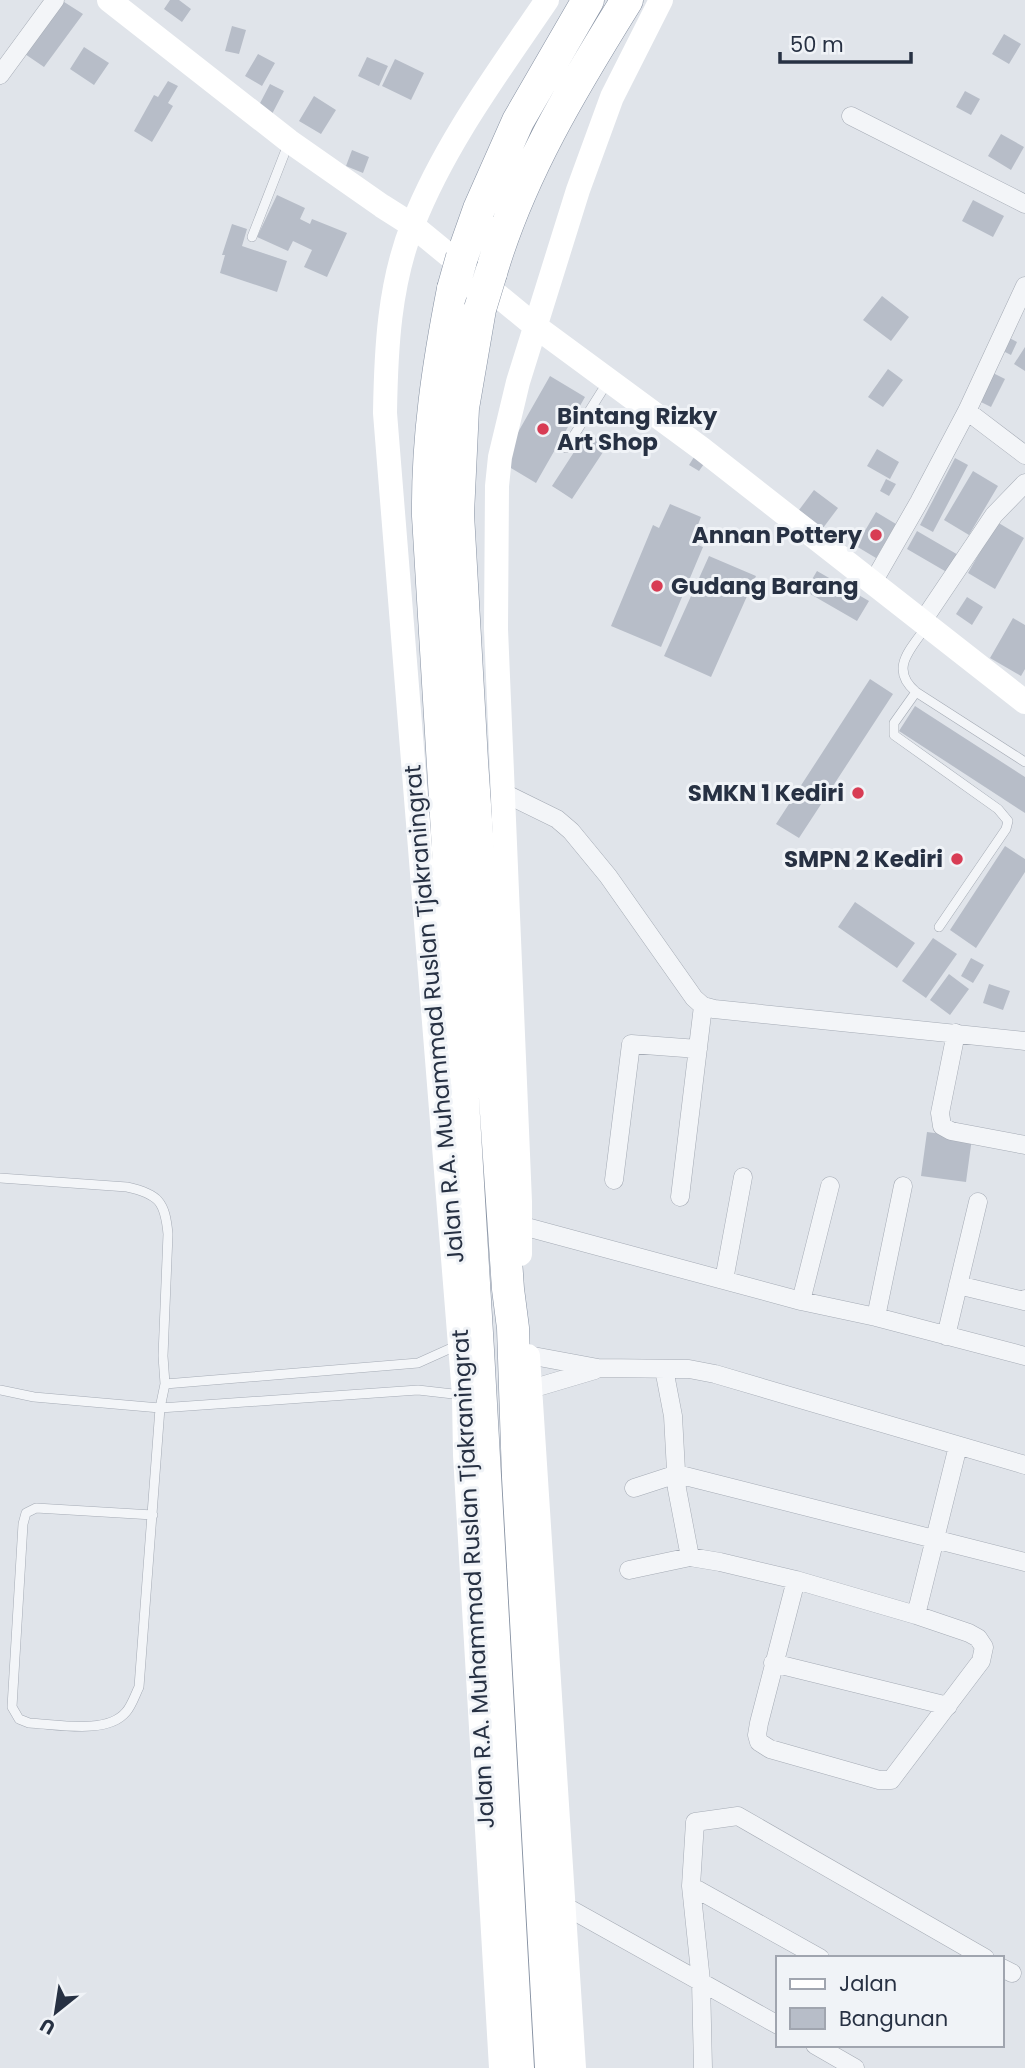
<svg xmlns="http://www.w3.org/2000/svg" width="1025" height="2068" font-family="Poppins,sans-serif">
<rect width="100%" height="100%" fill="#e0e4ea"/>
<path fill="#b7bdc8" d="M61 0 83 14 44 67 22 52Z
M170 0H179L191 9 182 22 164 9Z
M232 26 246 30 239 54 225 51Z
M1004 34 1021 44 1009 64 992 54Z
M84 47 109 63 94 85 70 69Z
M258 54 275 63 262 86 245 76Z
M367 57 388 66 379 86 358 76Z
M395 59 424 73 411 100 382 86Z
M168 81 178 86 168 103 173 106 152 142 134 131 154 95 158 97Z
M270 84 284 91 272 114 258 107Z
M965 91 980 99 971 115 956 107Z
M314 96 336 110 321 134 299 121Z
M1001 134 1024 147 1011 170 988 156Z
M352 150 369 157 363 173 346 166Z
M277 195 305 208 300 219 310 224 312 219 347 233 327 277 304 267 312 250 293 241 288 251 257 237Z
M973 200 1004 216 993 237 962 221Z
M232 224 247 229 242 246 287 261 277 292 220 273 225 255H222Z
M882 296 909 317 891 341 863 320Z
M1004 335 1017 342 1011 355 997 348Z
M1025 347V371L1014 364Z
M888 369 903 380 883 407 868 397Z
M989 371 1005 379 991 407 975 399Z
M550 376 585 397 536 483 501 462Z
M587 432 607 446 572 499 552 486Z
M877 449 899 462 890 479 867 466Z
M694 457 704 464 699 471 689 465Z
M955 458 968 465 933 532 920 525Z
M973 471 998 486 969 535 944 520Z
M886 479 896 484 889 496 880 491Z
M814 490 838 508 823 528 799 510Z
M670 504 701 517 691 542 703 547 661 647 611 626 653 525 659 528Z
M876 512 896 524 876 558 856 546Z
M997 522 1024 538 995 589 968 573Z
M917 531 960 556 950 574 907 549Z
M709 556 756 576 711 677 664 656Z
M817 571 869 601 857 621 805 591Z
M967 597 983 607 972 625 956 614Z
M1013 618 1025 625V669L1021 676 990 658Z
M870 679 893 694 799 838 776 824Z
M915 706 1025 777V813L899 731Z
M1005 846 1025 859V872L976 948 950 930Z
M855 902 915 943 897 968 838 927Z
M933 938 957 954 926 998 902 981Z
M971 958 984 965 973 983 961 976Z
M949 974 969 989 950 1015 930 1000Z
M989 984 1010 991 1003 1010 983 1003Z
M927 1132 972 1138 966 1182 921 1176Z"/>
<g fill="none" stroke-linecap="round" stroke-linejoin="round">
<g stroke="#a5abb5" stroke-width="10">
<path id="lane" d="M252 237 289 142
M566 448 607 383
M926 627C910 650 889 669 916 692L1025 762
M916 692 894 723V735L998 809 1008 821 1006 829 939 927
M0 1178 127 1187C159 1194 165 1202 168 1234L163 1356 165 1384 160 1408 418 1390 462 1395
M165 1384 418 1363 458 1345
M0 1390 34 1397 160 1408 139 1687C135 1695 132 1705 126 1712 107 1735 56 1724 29 1723L19 1719 12 1707 23 1524 26 1513 36 1508 153 1515"/>
</g>
<g stroke="#a5abb5" stroke-width="19">
<path id="street" d="M0 75 55 0
M851 116 1025 204
M967 411 1025 455
M872 584 919 502 967 411 1025 286
M922 622 994 515 1025 483
M502 792 557 819 571 831 608 876 694 998 703 1006 714 1009 1025 1041
M956 1033 940 1113 942 1126 951 1131 1025 1145
M614 1180 631 1044 698 1049
M680 1197 703 1006
M519 1225 801 1301 876 1317 1025 1356
M724 1280 743 1177
M958 1285 1024 1301 1025 1299
M801 1301 830 1186
M876 1317 903 1186
M946 1336 978 1202
M528 1355 598 1368 689 1369 715 1374 1025 1465
M664 1369 673 1416 677 1489 690 1557
M531 1389 595 1370
M634 1488 677 1474 1025 1562
M629 1570 690 1557 720 1562 796 1580 916 1615 969 1633 978 1638 984 1647 981 1661 891 1780H879L770 1749 759 1742 757 1735 759 1723 796 1580
M916 1615 958 1446
M773 1663 948 1706
M691 1886 820 1958
M563 1905 778 2025
M1002 1968 1012 1973
M815 2045 855 2068
M703 2068 701 1981 691 1886 695 1822 738 1816 985 1958"/>
</g>
<g stroke="#8691a2" stroke-width="33">
<path id="highway" d="M462 257 479 209 518 121 588 0
M491 273C520 174 573 87 627 0
M453 289C438 365 427 439 428 516L478 1350 518 2068
M480 309 463 408 458 514 472 761 508 1289 513 1328 518 1477 551 2068"/>
</g>
<use href="#lane" stroke="#f3f5f8" stroke-width="9"/>
<use href="#street" stroke="#f3f5f8" stroke-width="18"/>
<path stroke="#fff" stroke-width="24" d="M109 0 289 141 382 206 412 225 535 326 702 449 1025 702
M520 1254V1202L496 629 497 486 500 457 518 382 578 190 612 97 661 0
M528 1356 574 2068
M501 2068 465 1455 464 1395 385 413C386 350 389 284 413 224 445 143 499 71 547 0"/>
<use href="#highway" stroke="#fff" stroke-width="32"/>
<g stroke="#8691a2" stroke-width="33" stroke-linecap="butt">
<path id="highway-bridge" d="M453 289 462 257
M480 309 491 273"/>
</g>
<use href="#highway-bridge" stroke="#fff" stroke-width="32"/>
</g>
<g fill="#d83c54" stroke="#f0f3f7" stroke-width="2.5">
<circle cx="543" cy="429" r="7"/>
<circle cx="876" cy="535" r="7"/>
<circle cx="657" cy="586" r="7"/>
<circle cx="858" cy="793" r="7"/>
<circle cx="957" cy="859" r="7"/>
</g>
<g text-anchor="middle" dominant-baseline="central" stroke-width="6" stroke-linejoin="round" paint-order="stroke">
<g font-size="23" font-weight="bold" fill="#273143" stroke="#f0f3f7" text-anchor="end">
<text x="557" y="416" text-anchor="start">Bintang Rizky<tspan x="557" dy="26">Art Shop</tspan></text>
<text x="862" y="535">Annan Pottery</text>
<text x="671" y="586" text-anchor="start">Gudang Barang</text>
<text x="844" y="793">SMKN 1 Kediri</text>
<text x="943" y="859">SMPN 2 Kediri</text>
</g>
<g font-size="23" fill="#273143" stroke="#f0f3f7">
<text transform="translate(434 1014) rotate(-95)">Jalan R.A. Muhammad Ruslan Tjakraningrat</text>
<text transform="translate(473 1579) rotate(-93)">Jalan R.A. Muhammad Ruslan Tjakraningrat</text>
</g>
</g>
<rect x="776" y="1956" width="228" height="91" fill="#f0f3f7" stroke="#a0a5af" stroke-width="2"/>
<rect x="790" y="1979" width="35" height="10" fill="#ffffff" stroke="#a0a5af" stroke-width="2"/>
<text x="839" y="1991" font-size="21" fill="#273143">Jalan</text>
<rect x="790" y="2008" width="35" height="21" fill="#b7bdc8" stroke="#a0a5af" stroke-width="2"/>
<text x="839" y="2026" font-size="21" fill="#273143">Bangunan</text>
<g transform="translate(56 2012) rotate(210)" stroke="#f0f3f7" stroke-width="5" paint-order="stroke">
<path d="M0-5L12 26L0 18L-12 26Z" fill="#273143"/>
<text y="-10" font-size="19" font-weight="bold" text-anchor="middle" fill="#273143">U</text>
</g>
<path d="M780 52v10h131v-10" fill="none" stroke="#273143" stroke-width="3.5"/>
<text x="790" y="52" font-size="21" fill="#273143" stroke="#f0f3f7" stroke-width="5" paint-order="stroke">50 m</text>
</svg>
